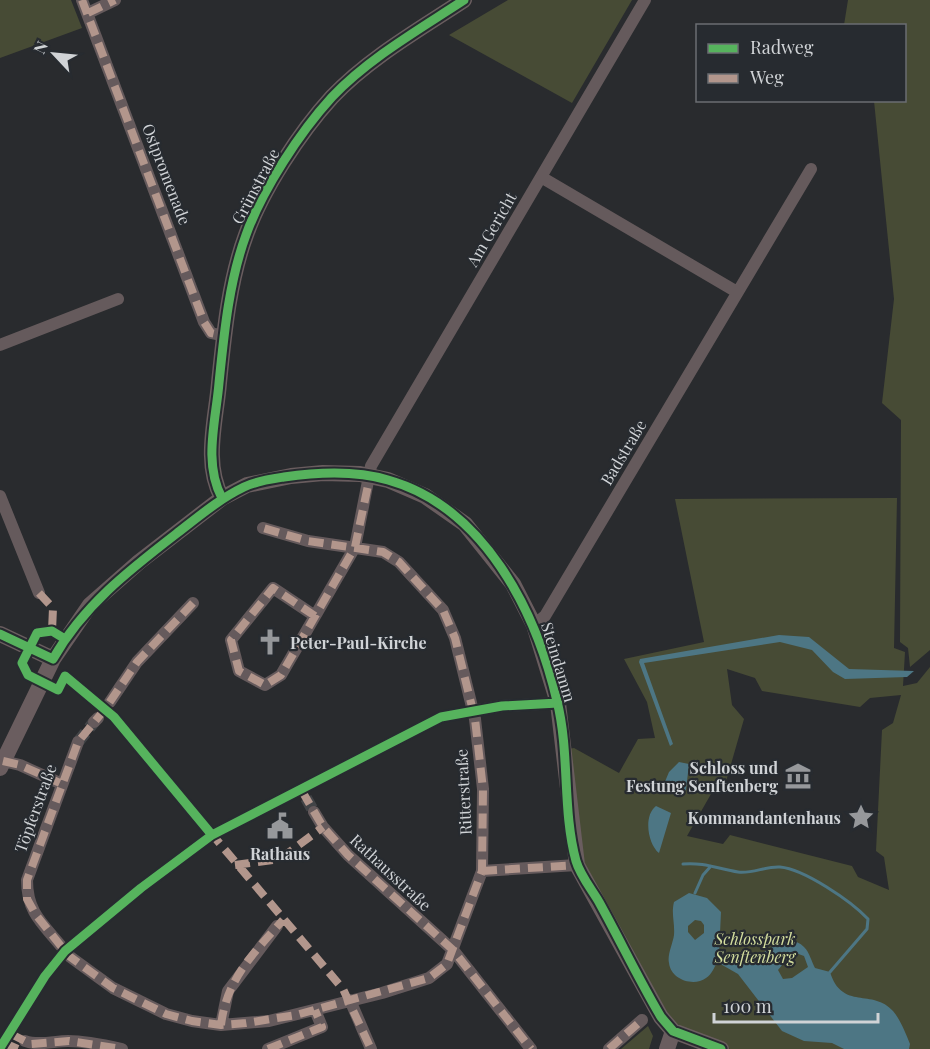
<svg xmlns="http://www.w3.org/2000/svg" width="930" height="1049" font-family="'Playfair Display',serif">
<rect width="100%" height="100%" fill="#292b2e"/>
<path fill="#474b35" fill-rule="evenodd" d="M0 0H71L82 28 0 58Z
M508 0H632L572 103 449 35Z
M848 0H930V650L910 667 908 648 900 642 901 420 882 403 894 299 874 101 904 100V26L844 25Z
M897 498 894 648 905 652 903 686 917 683 930 667V1049H730L715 1041 697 1037 672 1021 587 871 577 841 568 749 574 748 619 773 638 739 655 738 647 702 624 659 704 642 675 499ZM727 669 755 678 762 691 860 707 870 698 901 695 893 723 882 730 876 851 884 857 889 890 858 877 852 866 730 835 723 844 687 836 711 794 723 792 744 719 732 705Z
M648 1026 653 1036 649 1049H621Z"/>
<path fill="#4d7684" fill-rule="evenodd" d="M779 635 809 637 849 669 914 671 907 677 845 679 833 672 812 650 780 642 644 663 673 744 670 746 639 662 640 659Z
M679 762 689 764 686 790 677 794 664 784 669 772Z
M656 806 671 813 659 853C648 844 643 816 656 806Z
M689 893 707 898 721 912 719 954 739 964H745C761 957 787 929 804 947 810 953 811 961 815 968L830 972C842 1011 873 988 893 1011 900 1019 906 1034 910 1044L909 1049H844L832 1043 804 1041 782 1031 738 974 717 962C714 968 712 974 706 978 694 987 671 980 669 963 667 955 673 943 674 935 675 923 671 914 674 902ZM695 920 701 921 704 925V933L695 940 688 932V926ZM793 952 804 956 808 967 792 978 783 979 778 970Z"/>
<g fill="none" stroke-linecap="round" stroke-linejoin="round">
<path stroke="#4d7684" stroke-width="3" d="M683 864C703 862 719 869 738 872 752 874 766 866 780 867 804 869 851 901 868 919L867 929 830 972
M695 893 703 875 711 866"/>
<path stroke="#424447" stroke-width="12" stroke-dasharray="12 6" stroke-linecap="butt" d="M78 742 94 722
M306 798 314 812"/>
<path stroke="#655a5c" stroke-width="12" d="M82 0 204 322 211 333 225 336
M88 13 115 0
M541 177 737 292
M0 345 118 299
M0 496 39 593
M315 616 273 588 231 640 239 671 265 685 281 675 355 547 371 466 645 0
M534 625 545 616 811 169
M110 702 137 662 193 603
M473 711 502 706 558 703
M94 722 98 718
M3 761 20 765 62 784
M314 812 323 827 348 855 453 950 531 1049
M482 871 577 865
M61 946C42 923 27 912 27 880L78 742
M69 956 113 988 166 1014 192 1021 221 1025 269 1021 382 993 429 978 447 964 482 871 483 789 475 719 455 638 443 610 399 562 383 552 308 541 263 528
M350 1000 371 1049
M221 1025 228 991 277 926
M25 1041C38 1046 54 1041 68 1041 86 1041 104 1045 122 1049
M268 1049 322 1027 315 1010
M609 1049 642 1020"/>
<path stroke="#6a5d5f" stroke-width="16" d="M222 498C203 463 216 420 219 383 224 334 229 281 246 235 262 190 300 132 332 97 369 58 420 29 464 0
M0 634 53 659
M0 768 53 659 90 605 139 562 222 498 247 485 291 476 323 473 360 474 388 480 425 496 465 524 513 584 534 625 558 703 577 865 661 1017 673 1031 721 1049
M667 1049 673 1031"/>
<path stroke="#b2968c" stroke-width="8" stroke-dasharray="15 8" stroke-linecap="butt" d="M82 0 204 322 211 333 225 336
M88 13 115 0
M39 593 53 608 52 631
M193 603 137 662 105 709 78 742 27 880V899L36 915 69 956 113 988 166 1014 192 1021 221 1025 246 1023 296 1015 429 978 447 964 482 871 483 789 475 719 455 638 443 610 399 562 383 552 308 541 263 528
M315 616 273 588 231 640 239 671 265 685 281 675 355 547 370 476
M3 761 20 765 62 784
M302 791 323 827 348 855 453 950 531 1049
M210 832 343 989 371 1049
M235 865 280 859 323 827
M482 871 577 865
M221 1025C227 978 253 954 283 920
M11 1034 31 1044 69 1041 122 1049
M4 1043 18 1049
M268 1049 322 1027 315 1010
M609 1049 642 1020"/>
<g stroke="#272b30" stroke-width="13">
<path id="cycleway" d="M222 498C203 463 216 420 219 383 224 334 229 281 246 235 262 190 300 132 332 97 369 58 420 29 464 0
M0 634 53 659C83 606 128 571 176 534 198 517 219 499 244 487 256 481 271 479 284 477 318 472 355 470 388 480 484 507 536 611 557 701 570 753 562 810 576 861 580 875 592 890 599 902 620 940 639 980 661 1017L673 1031 721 1049
M65 639 52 631 37 633 22 663 28 675 58 690 65 676 114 717 212 835
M0 1048 45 976 65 951 141 888 212 835 441 717 502 706 558 703"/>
</g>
<use href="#cycleway" stroke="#56b35d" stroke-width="9"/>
</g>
<defs>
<g id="church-bare" transform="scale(2.07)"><path d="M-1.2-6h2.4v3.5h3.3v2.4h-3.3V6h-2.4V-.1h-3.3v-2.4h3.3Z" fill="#96989b" stroke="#272b30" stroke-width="2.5" paint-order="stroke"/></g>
<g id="museum-bare" transform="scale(2.07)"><path d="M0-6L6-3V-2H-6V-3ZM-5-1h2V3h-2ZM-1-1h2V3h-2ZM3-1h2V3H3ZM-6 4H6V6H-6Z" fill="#96989b" stroke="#272b30" stroke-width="2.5" paint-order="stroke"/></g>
<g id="sight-bare" transform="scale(2.07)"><path d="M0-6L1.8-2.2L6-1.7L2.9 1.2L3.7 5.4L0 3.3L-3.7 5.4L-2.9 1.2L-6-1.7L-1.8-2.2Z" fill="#96989b" stroke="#272b30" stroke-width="2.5" paint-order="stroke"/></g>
<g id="civic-bare" transform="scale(2.07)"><path d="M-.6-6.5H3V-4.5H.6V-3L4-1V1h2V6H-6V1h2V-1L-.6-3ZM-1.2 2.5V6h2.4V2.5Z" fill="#96989b" stroke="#272b30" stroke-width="2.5" paint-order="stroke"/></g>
</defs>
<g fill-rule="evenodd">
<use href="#church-bare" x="270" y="642"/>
<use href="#museum-bare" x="798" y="776"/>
<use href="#sight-bare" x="861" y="817"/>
<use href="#civic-bare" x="280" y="826"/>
</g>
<g text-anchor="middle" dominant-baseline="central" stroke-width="4.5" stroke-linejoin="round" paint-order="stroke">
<g font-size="16" fill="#d0d3d6" stroke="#272b30">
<text transform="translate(167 174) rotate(69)">Ostpromenade</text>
<text transform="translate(255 186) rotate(-62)">Grünstraße</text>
<text transform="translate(491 229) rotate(-60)">Am Gericht</text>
<text transform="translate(623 452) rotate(-59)">Badstraße</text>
<text transform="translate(559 662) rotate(73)">Steindamm</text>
<text transform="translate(463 792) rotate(-93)">Ritterstraße</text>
<text transform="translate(35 808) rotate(-70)">Töpferstraße</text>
<text transform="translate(391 872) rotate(43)">Rathausstraße</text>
</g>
<g font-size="16" font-weight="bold" fill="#d0d3d6" stroke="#272b30" text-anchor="end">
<text x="290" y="642" text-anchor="start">Peter-Paul-Kirche</text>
<text x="778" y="767">Schloss und<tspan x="778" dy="18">Festung Senftenberg</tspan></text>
<text x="841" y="817">Kommandantenhaus</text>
<text x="280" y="853" text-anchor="middle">Rathaus</text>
</g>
<g font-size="16" font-style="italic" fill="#d4de9e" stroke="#272b30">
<text x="755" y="938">Schlosspark<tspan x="755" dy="18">Senftenberg</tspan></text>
</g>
</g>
<rect x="696" y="24" width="210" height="78" fill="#272b30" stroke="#6b6e72" stroke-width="1.5"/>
<rect x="708" y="44" width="30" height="9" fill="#56b35d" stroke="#6b6e72" stroke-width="1.5"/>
<text x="750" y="54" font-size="18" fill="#d0d3d6">Radweg</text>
<rect x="708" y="74" width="30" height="9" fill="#b2968c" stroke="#6b6e72" stroke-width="1.5"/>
<text x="750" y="84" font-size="18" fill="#d0d3d6">Weg</text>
<g transform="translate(54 54) rotate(296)" stroke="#272b30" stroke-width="4.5" paint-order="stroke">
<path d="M0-4.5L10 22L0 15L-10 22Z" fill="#d0d3d6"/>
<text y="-9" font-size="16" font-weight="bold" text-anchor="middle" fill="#d0d3d6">N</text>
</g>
<path d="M714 1013v9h164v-9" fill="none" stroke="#d0d3d6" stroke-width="3"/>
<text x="723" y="1013" font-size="18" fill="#d0d3d6" stroke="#272b30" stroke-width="4.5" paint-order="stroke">100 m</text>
</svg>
